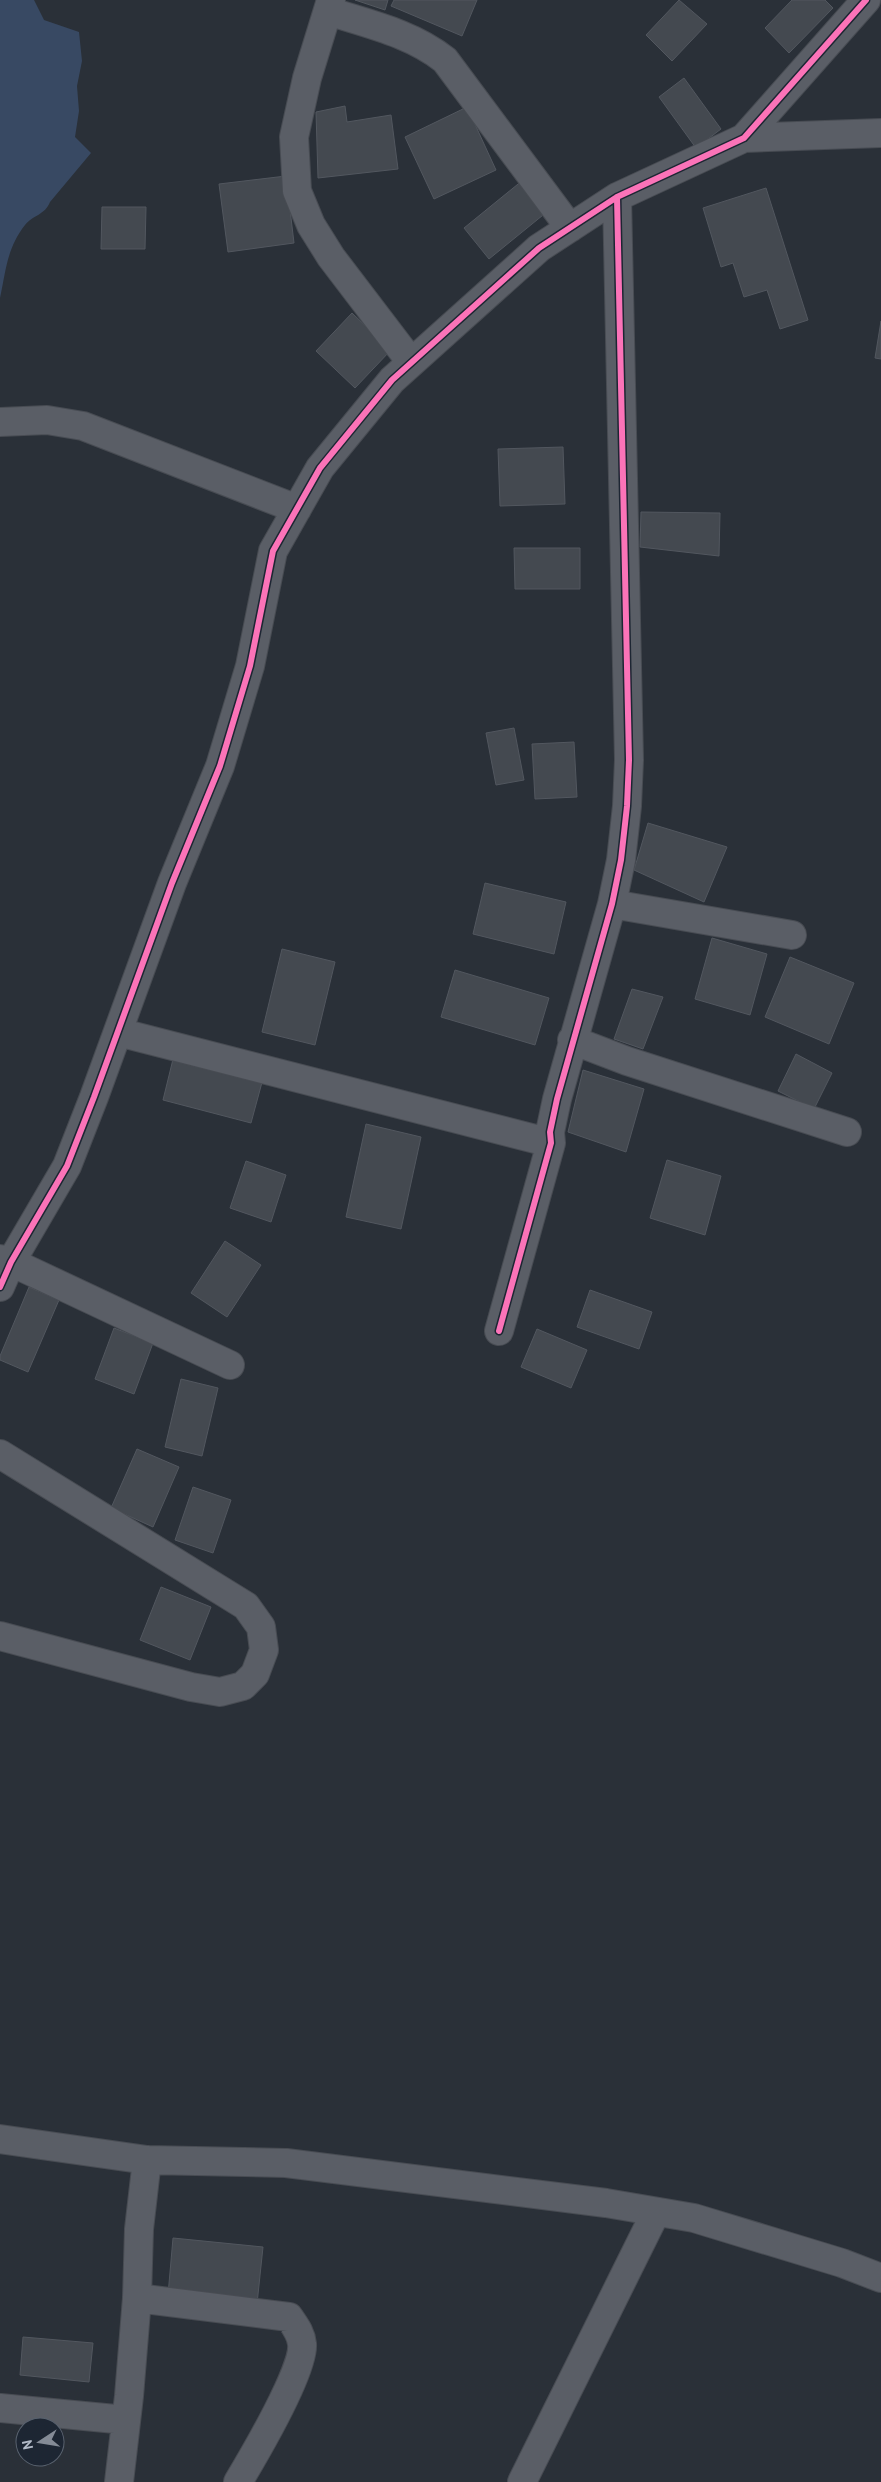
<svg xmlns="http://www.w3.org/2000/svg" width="881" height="2482" font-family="'PT Sans',sans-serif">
<rect width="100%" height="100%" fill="#2a3038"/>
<path fill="#384963" d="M0 0H34L44 20 79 32 82 61 77 86 79 111 75 137 91 153 50 202C45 215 33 215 25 225 7 248 6 270 0 298Z"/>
<path fill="#444950" stroke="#52575f" d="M355 0H388L385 10Z
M394 0H477L462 36 391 6Z
M679 0 707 24 672 61 646 35Z
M792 0H825L833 8 789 53 765 28Z
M684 78 721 129 696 148 659 97Z
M345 106 347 122 391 115 398 169 318 178 316 112Z
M467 107 496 170 434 199 405 137Z
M286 176 294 243 228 252 219 184Z
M523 180 548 211 489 259 464 228Z
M766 188 808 320 780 329 767 290 744 297 733 263 721 267 703 208Z
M102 207H146L145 249H101Z
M352 313 391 350 355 388 316 351Z
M881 321V359L875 358Z
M563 447 565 504 500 506 498 449Z
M641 512 720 513 719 556 640 547Z
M514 548H580V589H515Z
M514 728 524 780 496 785 486 733Z
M574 742 577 797 535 799 532 744Z
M648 823 727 847 704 902 634 870Z
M485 883 566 902 554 954 473 934Z
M712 938 767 954 750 1015 695 999Z
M282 949 335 962 315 1045 262 1032Z
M790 957 854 983 829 1044 765 1017Z
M455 970 549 998 535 1045 441 1017Z
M632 989 663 997 643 1049 614 1039Z
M175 1051 264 1075 251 1123 163 1100Z
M796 1054 832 1073 814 1109 778 1091Z
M583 1070 644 1089 626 1152 568 1132Z
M366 1124 421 1137 401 1229 346 1217Z
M667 1160 721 1176 705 1235 650 1218Z
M246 1161 286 1175 271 1222 230 1208Z
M225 1241 261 1265 227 1317 191 1293Z
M29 1287 59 1300 28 1372 0 1360V1356Z
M590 1290 652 1312 639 1349 577 1327Z
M114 1328 153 1343 134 1394 95 1379Z
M537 1329 587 1350 571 1388 521 1367Z
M181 1379 218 1388 202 1456 165 1447Z
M137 1449 179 1467 153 1527 111 1508Z
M193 1487 231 1500 213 1553 175 1540Z
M161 1587 211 1607 190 1660 140 1640Z
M173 2238 263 2247 257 2304 168 2295Z
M23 2337 93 2343 89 2382 20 2375Z"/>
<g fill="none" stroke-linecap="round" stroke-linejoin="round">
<g stroke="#484c53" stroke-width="30">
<path id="street" d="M331 0 307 78 294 137 297 191 311 225 331 257 411 362
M328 11C368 24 411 33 445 60L570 228
M744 138 881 133
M0 422 47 420 83 426 297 509
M612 904 792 935
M118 1032 551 1143
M572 1040 627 1061 847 1132
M0 1259 11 1262 230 1365
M0 1287 11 1262 67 1166 94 1097 172 883 220 766 250 666 273 551 320 468 392 380 539 248 617 197 744 138 866 0
M499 1331 551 1143 550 1132 557 1099 612 904 621 860 627 806 629 760 617 197
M0 1454 246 1606 261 1627 264 1650 255 1674 243 1686 220 1692 191 1687 0 1636
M0 2139 147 2160 286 2163 606 2203 694 2218 842 2263 881 2278
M137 2298 289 2317C295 2326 301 2333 302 2344 305 2369 253 2457 238 2482
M0 2408 126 2420
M119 2482 129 2396 137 2298 139 2229 147 2160
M522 2482 656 2212"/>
</g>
<use href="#street" stroke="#5a5e66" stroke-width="28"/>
<g stroke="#1d2633" stroke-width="9">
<path id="cycleway" d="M0 1287 11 1262 67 1166 94 1097 172 883 220 766 250 666 273 551 320 468 392 380 539 248 617 197 744 138 866 0
M499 1331 551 1143 550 1132 557 1099 612 904 621 860 627 806 629 760 617 197"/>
</g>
<use href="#cycleway" stroke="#fb73b8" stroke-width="6"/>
</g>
<g transform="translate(40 2442) rotate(258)"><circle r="24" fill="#1d2633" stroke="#59626f"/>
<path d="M0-4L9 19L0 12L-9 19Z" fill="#848b96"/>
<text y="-8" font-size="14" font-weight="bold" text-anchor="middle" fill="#b4bcc9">N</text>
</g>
</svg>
